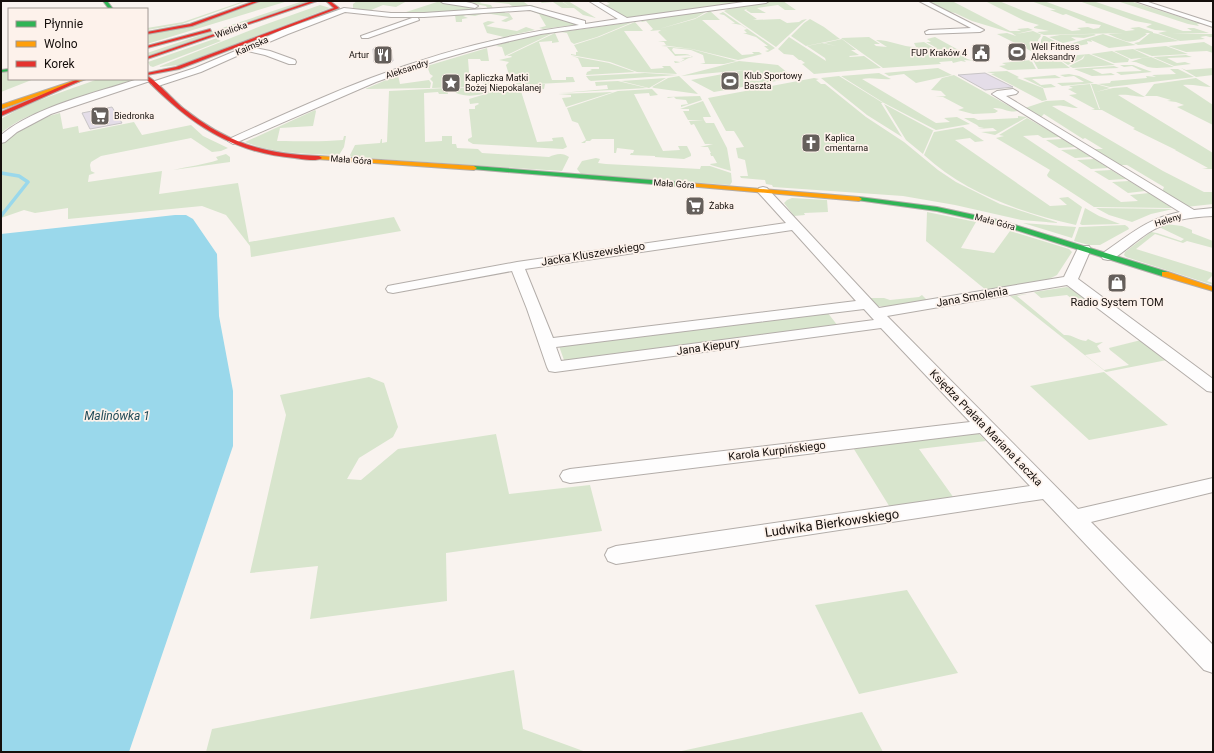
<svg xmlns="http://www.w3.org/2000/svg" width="1214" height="753" font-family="Roboto,sans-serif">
<rect width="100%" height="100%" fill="#f9f3ef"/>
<path fill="#d8e5cd" d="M244 1H247L182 24 147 30V28L183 22Z
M263 1H288L147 44V34L202 23Z
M303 1H309L147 56V53Z
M357 1H407L396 7 383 5 369 11 353 8V4Z
M458 1H528L524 2 528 5H532L538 9 527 6 530 7 515 8 509 4 484 1 479 3 491 5 494 10 488 9 486 6Z
M539 1H561L570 7 562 1H568L596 18 583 15 574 8H562L553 2 542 3Z
M605 1H747L624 18 602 6 610 4Z
M773 1H783L796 10H785L778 5 757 8 766 13H751L746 10 747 9 744 10 757 19 753 20 780 19 787 23 799 22 802 20 807 19 802 23 776 47 724 11 728 9 759 4 717 9Z
M926 1H952L1010 31H1021L1017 29 1028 28 1033 30 1016 34 1033 31 1042 35H1040L1041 36 1038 40 1040 51 1033 52 997 34 1007 33 1016 36 1012 33 972 21 955 13 949 12Z
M985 1H999L1072 31 1081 30 1077 28 1088 27 1099 31 1093 29 1099 28 1101 25 1085 23 1086 22 1066 14 1063 15 1050 10H1056L1031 1H1044L1126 31 1135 30 1130 28 1139 27 1153 32V33L1158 34 1179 41 1138 45 1134 43 1139 42 1150 33H1145L1147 34C1130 47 1126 41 1108 34L1123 33 1044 35 1037 32 1049 31 1034 28V27L1039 25 1025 21Z
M1079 1H1093L1183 31H1192L1187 28H1194L1209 33 1172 34H1213V37H1209L1213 38 1206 36 1200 37 1205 39 1180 41 1158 33 1167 31 1155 30 1146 27 1152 24 1135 21Z
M1117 1H1130L1202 24H1197L1199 26 1188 24Z
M437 2H441L482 8 468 9 470 11 403 13Z
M320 5 330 8 179 65 158 67 261 26Z
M526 9H529L581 24 543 29 539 28 546 26 539 14Z
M504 11 505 13H509L513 19 506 22 501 21 509 17 485 13 475 16 466 15 463 16 468 18 462 19V22H456L455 15Z
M707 11 696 18 659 29 695 19 710 11 720 20H702L742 55 754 54 752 52H759L762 54 738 60 692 49 661 45H666L664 42 658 41H667L658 32 661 30 650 31 653 29 646 21 642 22 641 21Z
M723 12 775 48 768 52 765 51 769 50 764 46H768L756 37 743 33H747L744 30 747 29 741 25 731 23H735L724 15 719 14Z
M810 19 824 27 840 39 806 46 791 36 804 23Z
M488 21 495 22 486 26 517 31 526 27 535 30 507 36 536 31 473 45 504 37 487 33 483 23Z
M633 22 597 37 574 44 571 42 567 33 561 32Z
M635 22 643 31H624L651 69 664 68 662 66H670L677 74 637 72 610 62 571 55V54L576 55V52H578L574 45 599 37Z
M553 33 505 56 502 47 496 46 515 39Z
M555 33 559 42 552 43V41L539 42 552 80H566V77H573L575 82 496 86 519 83 518 79H512L509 75 506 65 509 62 499 60 512 57 511 56H507Z
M1103 34 1136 45 1109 48 1091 40 1092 42 1087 41 1088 44 1072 47 1066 45Z
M1060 35 1094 34 1096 35 1084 38 1071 37 1076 40 1063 43 1049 37Z
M1043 36H1045L1060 44 1048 42 1059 45 1043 50 1041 49V40Z
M789 37 826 61 825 58 807 46 822 43 836 46 824 43 842 39 856 50H851L859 55 849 56 850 57 864 56 881 68 814 74 802 64 805 63 801 60H799L793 55 784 54 778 49Z
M869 37 880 44H874L876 46 887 47 876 40C890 40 902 47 916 47L914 43 924 42 934 48 935 47 926 42H931L927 39 935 37 964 53 960 54C964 57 969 61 977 61L964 60 966 62 961 61 953 63 952 61 939 62 941 64 883 68 841 38Z
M217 38H220L217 39 221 41 153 67 150 66 148 62Z
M1204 42 1213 47V53L1207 51 1186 52 1168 46Z
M661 46 691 49 737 61 724 64H700L705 63 703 55 691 50 673 48 672 50 675 54C682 54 689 53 693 57 686 58 682 63 675 63L674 61 680 62 685 59 681 58 692 57 690 55 675 56 667 47Z
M1166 46 1188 54 1152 56 1134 49Z
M487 48 489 61H481L480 59H468L470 85H484L483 81H492L493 86 432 88 433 82 430 79 433 76 430 74 427 66Z
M1133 49 1150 57 1131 59 1114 51Z
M1112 51 1129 59 1128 62 1114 63 1091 54Z
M1089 54 1115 65 1073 68 1069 66 1083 59 1085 55 1081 59 1068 65 1056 57Z
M1186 55 1192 57 1167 58 1177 63 1185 62 1191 64 1174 66 1153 57Z
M572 56 609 63 635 72 586 75 587 72 592 70 590 69H599V67H582L578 58Z
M1055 57 1070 68 1038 69 1033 60Z
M1151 57 1174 67C1166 67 1157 69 1148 67 1142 65 1137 61 1130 62L1142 58Z
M1031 60 1036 69 1008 70 999 66 1006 65 1002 63Z
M739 61 778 65 794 78 714 92 691 80 744 70 681 76Z
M1120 65H1133L1152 72 1121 75 1116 72 1142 71 1132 66 1124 67Z
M1114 66 1119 68 1092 69 1102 74 1111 73 1115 75 1092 76 1074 69Z
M938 68 952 75 916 83 904 74 889 76 884 73Z
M1181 68 1186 70 1213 68V75L1196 77Z
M1170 69H1178L1194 77 1110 87 1098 84 1110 83 1111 81 1147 78 1146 76 1156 77 1152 75 1176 74Z
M9 71V79H34L1 92V72Z
M1007 71 1019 77 1017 78 1043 88 1047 100 1042 101 991 74H995L987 72Z
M645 73 678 75 591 81 589 80 586 76Z
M879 73 891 79C880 80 872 77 862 79L936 123 950 122 944 118 957 117 970 124 936 130 884 103 841 76Z
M1069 74 1079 76 1094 83 1062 86 1057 83 1084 82 1074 76 1065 77 1060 75Z
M398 75 400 84 429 80 431 83 430 88 365 89Z
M954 75 1018 111C1008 113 1002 107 993 108L998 111 995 113 973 114 958 110 964 108 943 97H935L946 96 941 91 931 90 942 78Z
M1055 75 1061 78 1032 79 1041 85 1051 84 1056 87 1044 88 1023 78Z
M679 76 698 94 654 88 652 87 668 78Z
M839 76 883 103H881L902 137 867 115 821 78Z
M666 78 649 88 621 81Z
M814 78 819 79 816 80 821 84H825L866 117 904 142 938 170 956 182 1000 204 1059 223 1021 220 955 205 903 196 773 187 772 185 766 184 765 180 741 178 740 176H748L745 160 738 158 736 148 744 147 734 131H726L708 98Z
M1196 78 1211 87C1201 87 1193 84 1183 85L1213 105V125L1177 107 1184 105 1176 102 1168 101H1167L1171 100 1157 96H1145L1154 84Z
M98 79H132L134 81C111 88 88 96 65 104 38 113 24 115 1 133V119C31 101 66 91 98 79Z
M618 81 647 88 559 93 608 89 607 85 596 86 595 82Z
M545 84 544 89 535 90 534 87 520 88 537 142 553 141 552 138 563 137 567 147 563 149 473 144 468 141V139L472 137 469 109H475V106L479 104 478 103 470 104 469 99 509 87 494 92 495 87Z
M1090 84 1099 109H1100L1091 84H1096L1110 88 1096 92 1113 88 1127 87 1145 97C1135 97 1129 94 1118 95L1213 153V169H1202L1208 168 1175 150H1176L1133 129 1135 128 1102 110H1091L1095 109 1069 95 1077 94 1068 89 1073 88 1069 86Z
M493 87 491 92C479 95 469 98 456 93L455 91H451V88Z
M447 88 448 94H439L438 92 424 93 425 142 442 141V136H452V144H456L457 148 478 149 482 153 549 157C555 154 563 152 569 157L562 171 351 157 350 155 355 145 380 143 381 139H382V143L387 142 389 91Z
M652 89 658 95 650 96 649 93 634 94 663 151 680 150 678 146H687L691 154V156L684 159 655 157V156L630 155 631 153H633L634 150 617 148 616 153H614V139H592L590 141H586L585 143H581L586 140 578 123 572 121 567 108 618 91Z
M613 92 566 107 562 98 571 97V95L558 94Z
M700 96 702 100 681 107V105L688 104 686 100 676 99 674 97 668 98 667 97Z
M1064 100 1078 108C1069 108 1063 104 1052 106L1163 171 1204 192H1213V204L1186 207 1162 192 1164 187 1127 165H1118L1093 149H1103L1085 138 1083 139 1044 114 1041 117 1025 108 1046 101Z
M703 101 711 117H703L704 120H688L683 111H689V109H680Z
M884 104 934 131H933L923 154 906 140Z
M315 110 316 111 313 126 280 128 277 141C300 141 321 142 343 140L344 136H346L344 147 339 155C308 154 275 154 245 142Z
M60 113 63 129 78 126 79 133 134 122 142 135 191 125 203 136 228 148 221 151 212 152 191 138 101 156 91 162 90 165 91 171 95 173 89 175 88 182 162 171 159 194 238 183 249 242 394 217 401 231 251 257 250 246 226 215 202 206 68 219V208L35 213 24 210 1 218V144C19 129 37 118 60 113Z
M1018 116 1027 117 995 135 981 132 997 131 993 128 977 129 984 128 979 127 977 125 964 118H974L978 120 1018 118Z
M1027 118 1060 137 1043 138 1038 135 1023 136 1121 202 1138 201 1130 195 1149 193 1172 208 1094 207 1048 177 1047 175 1050 170 996 138 1004 136 999 135Z
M704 120 706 123H714L727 148 731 171 711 165 710 164 717 163 713 156H711L710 153H711L708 147H700L713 144H705L694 124 691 125 689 121Z
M963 127 984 141 975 142 970 138 955 140 1050 206 1067 205 1059 198 1068 197 1082 207 1076 225C1022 213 965 193 924 155L934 132Z
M1062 139 1075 147 1059 148 1046 140Z
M1078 149 1091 157 1075 158 1061 150Z
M226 154 230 157V162L173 170C189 166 203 165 218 160L216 157Z
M596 158 600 159 598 163 606 164 700 169 701 166H710L731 173 732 182 730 185 581 174 577 169 582 161Z
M1094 159 1108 168 1091 169 1077 160Z
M1111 170 1126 179 1109 180 1094 171Z
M1129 181 1145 191 1128 193 1112 182Z
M792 198 827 200 828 212 804 213 805 215 794 216 784 203 787 200Z
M1085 208 1099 216 1120 224 1082 225 1080 224Z
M1096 208 1173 209 1151 214 1132 222 1109 215Z
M927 212 976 222 961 248 994 253 1010 231 1069 249 1072 252 1057 275 1049 279 986 290 926 241Z
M1023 223 1076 227 1072 238Z
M1166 224 1182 226 1192 230V233L1213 241V248L1187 241 1183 243 1155 234 1136 249 1213 273V275L1207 281 1213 283V285L1126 257 1124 255 1125 252 1151 232 1157 233 1181 241 1184 239 1159 227Z
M1125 225 1128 227 1129 229 1100 245H1089L1074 241 1079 227Z
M1067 287 1073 289 1096 306 1084 308 1067 295 1041 298 1034 292Z
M1026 294H1027L1017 296 1064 335C1072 334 1077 340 1086 341L1088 339 1096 343 1103 342 1097 346 1101 352 1085 355 1104 370 1129 365 1110 350 1109 348 1141 340 1167 360 1106 372 1010 296Z
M922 295 927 300 884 307 878 306 869 298H884L890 300 919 297Z
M827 312 838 326 565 363 559 346Z
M1104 372 1168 425 1089 440 1030 386Z
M369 377 384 383 398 427 393 437 359 458 347 479 361 480 398 449 496 434 509 494 590 485 602 531 446 553 447 601 310 619 318 566 250 573 286 415 280 395Z
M976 431 986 441 919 449 956 501 891 509 852 446Z
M907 590 958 673 859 694 815 605Z
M514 670 523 729 586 752H206L212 729Z
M862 712 883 752H677Z"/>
<path fill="#9ad8eb" d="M175 215H186L193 219 217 254 219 316 233 391V446L129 752H1V234Z"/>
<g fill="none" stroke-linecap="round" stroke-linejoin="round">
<path stroke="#9ad8eb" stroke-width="3.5" d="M1 173 19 176 28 182 1 216"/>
</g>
<path fill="#e4dde8" stroke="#c8c5c6" d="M391 48 393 61 374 62 373 49Z
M985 73 1013 87 985 90 958 75Z
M112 107 122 123 90 129 82 113Z"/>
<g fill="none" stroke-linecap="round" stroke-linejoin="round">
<g stroke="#b3ada9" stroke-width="2">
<path id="street" d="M440 1C451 1 469 0 478 6L475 8 443 3Z
M589 1H597L627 18 751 1H769L766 3 541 34 480 48 438 60 376 82 233 144 228 141 229 139C276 118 323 96 371 78 439 52 508 34 579 25L530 10 424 17H391L345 12 288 34 255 48 270 51 295 60 296 62 295 64H289L265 55 248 51 201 72 155 87 151 84 152 82 195 68 240 49 241 46H246L282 30 344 8 391 13H424L530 6 585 21V24L618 19Z
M919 1H927L984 30 980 32 926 34 925 32 929 30 971 28Z
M1135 1H1145L1213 23V27Z
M412 18H418L419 20 368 38H362L361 36Z
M147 76 151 79 150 81 51 114 17 132 5 142 1 143V135C36 106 96 93 138 79H147Z
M1013 89 1018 92 1016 94 1006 96 1194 210 1213 208V216C1190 217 1168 220 1148 233 1136 241 1125 251 1113 259L1108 260 1103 259 1101 256 1103 253C1131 234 1146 219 1180 212L992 94 997 91Z
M763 187 767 188 879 308 1064 277 1079 246H1089L1091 249 1078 279 1213 379V392L1207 391 1067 285 887 316 1078 509 1213 478V492L1091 522 1213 645V673L1204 670 1043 499 616 564 608 561 605 555 608 549 616 546 1030 486 980 433 570 483 563 481 560 476 563 471 570 469 970 422 881 328 555 372 549 371 547 367 527 309 512 271 393 293 388 292 386 289 388 286 393 285 517 262 786 223 757 191 759 188ZM792 230 856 301 553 338 525 269ZM864 309 874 320 561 361 556 347Z"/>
</g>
<g stroke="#b3ada9" stroke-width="2">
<path id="fast" d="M103 1H107L113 9H109Z
M9 69V71L1 72V70Z
M474 166 689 183 692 185 689 187 472 169 471 168Z
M859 197 937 207 1002 221 1168 272 1169 274 1168 276H1162L1000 225 937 211 857 200 856 199Z"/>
</g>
<g stroke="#b3ada9" stroke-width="2">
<path id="slow" d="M79 79H86L1 109V105Z
M319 156 474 166 477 168 474 170 317 159V157Z
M689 183 859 197 862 199 859 201 687 186V184Z
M1162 272H1168L1213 287V291L1162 276Z"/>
</g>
<g stroke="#b3ada9" stroke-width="2">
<path id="jam" d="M255 1H260L192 26 147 34V32L190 24Z
M312 1H317L147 59V57Z
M326 1H330L339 8 179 69 147 75V73L176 67 334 8Z
M210 29 211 31 147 48V46Z
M147 76C157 81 173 100 183 108 227 143 263 154 319 156L322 158C316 162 302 159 295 158 232 153 189 123 146 79Z
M76 80 80 81 1 116V112Z"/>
</g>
<use href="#street" fill="#fefdfd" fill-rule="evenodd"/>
<use href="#fast" fill="#30b455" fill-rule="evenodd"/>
<use href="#slow" fill="#ff9f0a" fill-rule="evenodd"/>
<use href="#jam" fill="#e5322d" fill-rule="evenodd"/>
</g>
<defs>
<g id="stadium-square" transform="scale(1)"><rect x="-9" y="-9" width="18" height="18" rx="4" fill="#655f5b" stroke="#fdf2eb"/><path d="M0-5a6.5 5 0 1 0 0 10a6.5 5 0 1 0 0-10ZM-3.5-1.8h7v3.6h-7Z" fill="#fff"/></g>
<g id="civic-square" transform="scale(1)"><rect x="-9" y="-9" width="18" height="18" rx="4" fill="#655f5b" stroke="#fdf2eb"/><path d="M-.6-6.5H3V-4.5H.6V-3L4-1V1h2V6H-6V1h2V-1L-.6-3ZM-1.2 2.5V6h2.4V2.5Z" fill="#fff"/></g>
<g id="restaurant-square" transform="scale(1)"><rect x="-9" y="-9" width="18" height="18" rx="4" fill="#655f5b" stroke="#fdf2eb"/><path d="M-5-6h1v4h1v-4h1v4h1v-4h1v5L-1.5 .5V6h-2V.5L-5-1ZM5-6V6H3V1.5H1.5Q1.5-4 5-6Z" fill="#fff"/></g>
<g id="sight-square" transform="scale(1)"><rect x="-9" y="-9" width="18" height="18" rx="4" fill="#655f5b" stroke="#fdf2eb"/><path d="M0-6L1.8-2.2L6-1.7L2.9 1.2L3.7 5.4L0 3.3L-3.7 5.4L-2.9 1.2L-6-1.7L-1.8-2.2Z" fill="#fff"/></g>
<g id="supermarket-square" transform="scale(1)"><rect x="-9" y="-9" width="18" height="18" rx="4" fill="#655f5b" stroke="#fdf2eb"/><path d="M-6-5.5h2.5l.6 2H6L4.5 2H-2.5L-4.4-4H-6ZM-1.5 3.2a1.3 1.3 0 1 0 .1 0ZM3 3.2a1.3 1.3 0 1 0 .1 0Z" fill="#fff"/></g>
<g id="church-square" transform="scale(1)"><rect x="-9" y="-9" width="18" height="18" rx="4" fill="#655f5b" stroke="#fdf2eb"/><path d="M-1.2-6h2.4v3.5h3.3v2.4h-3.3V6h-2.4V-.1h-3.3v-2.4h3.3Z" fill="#fff"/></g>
<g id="shop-square" transform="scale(1)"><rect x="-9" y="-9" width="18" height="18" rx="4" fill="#655f5b" stroke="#fdf2eb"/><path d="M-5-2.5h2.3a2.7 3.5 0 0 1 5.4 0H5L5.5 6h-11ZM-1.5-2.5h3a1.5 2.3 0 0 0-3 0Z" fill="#fff"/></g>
</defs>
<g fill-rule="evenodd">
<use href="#stadium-square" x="1017" y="52"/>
<use href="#civic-square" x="981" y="53"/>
<use href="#restaurant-square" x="383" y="55"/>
<use href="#stadium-square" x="730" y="81"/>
<use href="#sight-square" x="451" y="83"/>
<use href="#supermarket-square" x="100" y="116"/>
<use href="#church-square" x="811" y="143"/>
<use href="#supermarket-square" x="695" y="206"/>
<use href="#shop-square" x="1117" y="283"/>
</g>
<g text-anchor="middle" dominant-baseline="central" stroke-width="3.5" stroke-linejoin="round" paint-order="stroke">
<g font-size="9" fill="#150f0c" stroke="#fdf2eb">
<text transform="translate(231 30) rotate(-19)">Wielicka</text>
<text transform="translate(252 46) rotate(-24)">Kaimska</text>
<text transform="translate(407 69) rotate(-18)">Aleksandry</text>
<text transform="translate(351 160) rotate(4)">Mała Góra</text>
<text transform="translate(674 184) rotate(4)">Mała Góra</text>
<text transform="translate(1168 220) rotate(-17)">Heleny</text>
<text transform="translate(995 222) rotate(15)">Mała Góra</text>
</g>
<g font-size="9" fill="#150f0c" stroke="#fdf2eb" text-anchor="start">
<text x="1031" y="47">Well Fitness<tspan x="1031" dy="10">Aleksandry</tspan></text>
<text x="967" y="53" text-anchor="end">FUP Kraków 4</text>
<text x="369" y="55" text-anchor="end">Artur</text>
<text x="744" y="76">Klub Sportowy<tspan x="744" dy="10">Baszta</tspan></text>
<text x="465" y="78">Kapliczka Matki<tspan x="465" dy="10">Bożej Niepokalanej</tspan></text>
<text x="114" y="116">Biedronka</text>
<text x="825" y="138">Kaplica<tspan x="825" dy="10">cmentarna</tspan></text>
<text x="709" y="206">Żabka</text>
</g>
<g font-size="11" fill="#150f0c" stroke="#fdf2eb">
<text transform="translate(593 254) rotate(-9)">Jacka Kluszewskiego</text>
<text transform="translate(972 297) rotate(-10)">Jana Smolenia</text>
<text transform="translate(708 347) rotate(-8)">Jana Kiepury</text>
<text transform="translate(986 428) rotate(46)">Księdza Prałata Mariana Łaczka</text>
<text transform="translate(777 451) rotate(-7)">Karola Kurpińskiego</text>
</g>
<g font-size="11" fill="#150f0c" stroke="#fdf2eb">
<text x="1117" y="302">Radio System TOM</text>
</g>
<g font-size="12" font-style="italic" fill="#224b58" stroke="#fdf2eb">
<text x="117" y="416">Malinówka 1</text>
</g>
<g font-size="13" fill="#150f0c" stroke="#fdf2eb">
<text transform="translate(832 523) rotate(-8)">Ludwika Bierkowskiego</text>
</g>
</g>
<rect width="1214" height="753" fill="none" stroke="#150f0c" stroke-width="4"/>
<rect x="8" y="8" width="140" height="72" fill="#fdf2eb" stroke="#a09792"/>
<rect x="16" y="21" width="20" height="6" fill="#30b455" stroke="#a09792"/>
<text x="44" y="28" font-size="12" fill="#150f0c">Płynnie</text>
<rect x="16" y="41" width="20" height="6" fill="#ff9f0a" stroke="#a09792"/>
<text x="44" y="48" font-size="12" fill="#150f0c">Wolno</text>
<rect x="16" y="61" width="20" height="6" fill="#e5322d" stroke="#a09792"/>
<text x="44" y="68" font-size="12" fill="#150f0c">Korek</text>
</svg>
